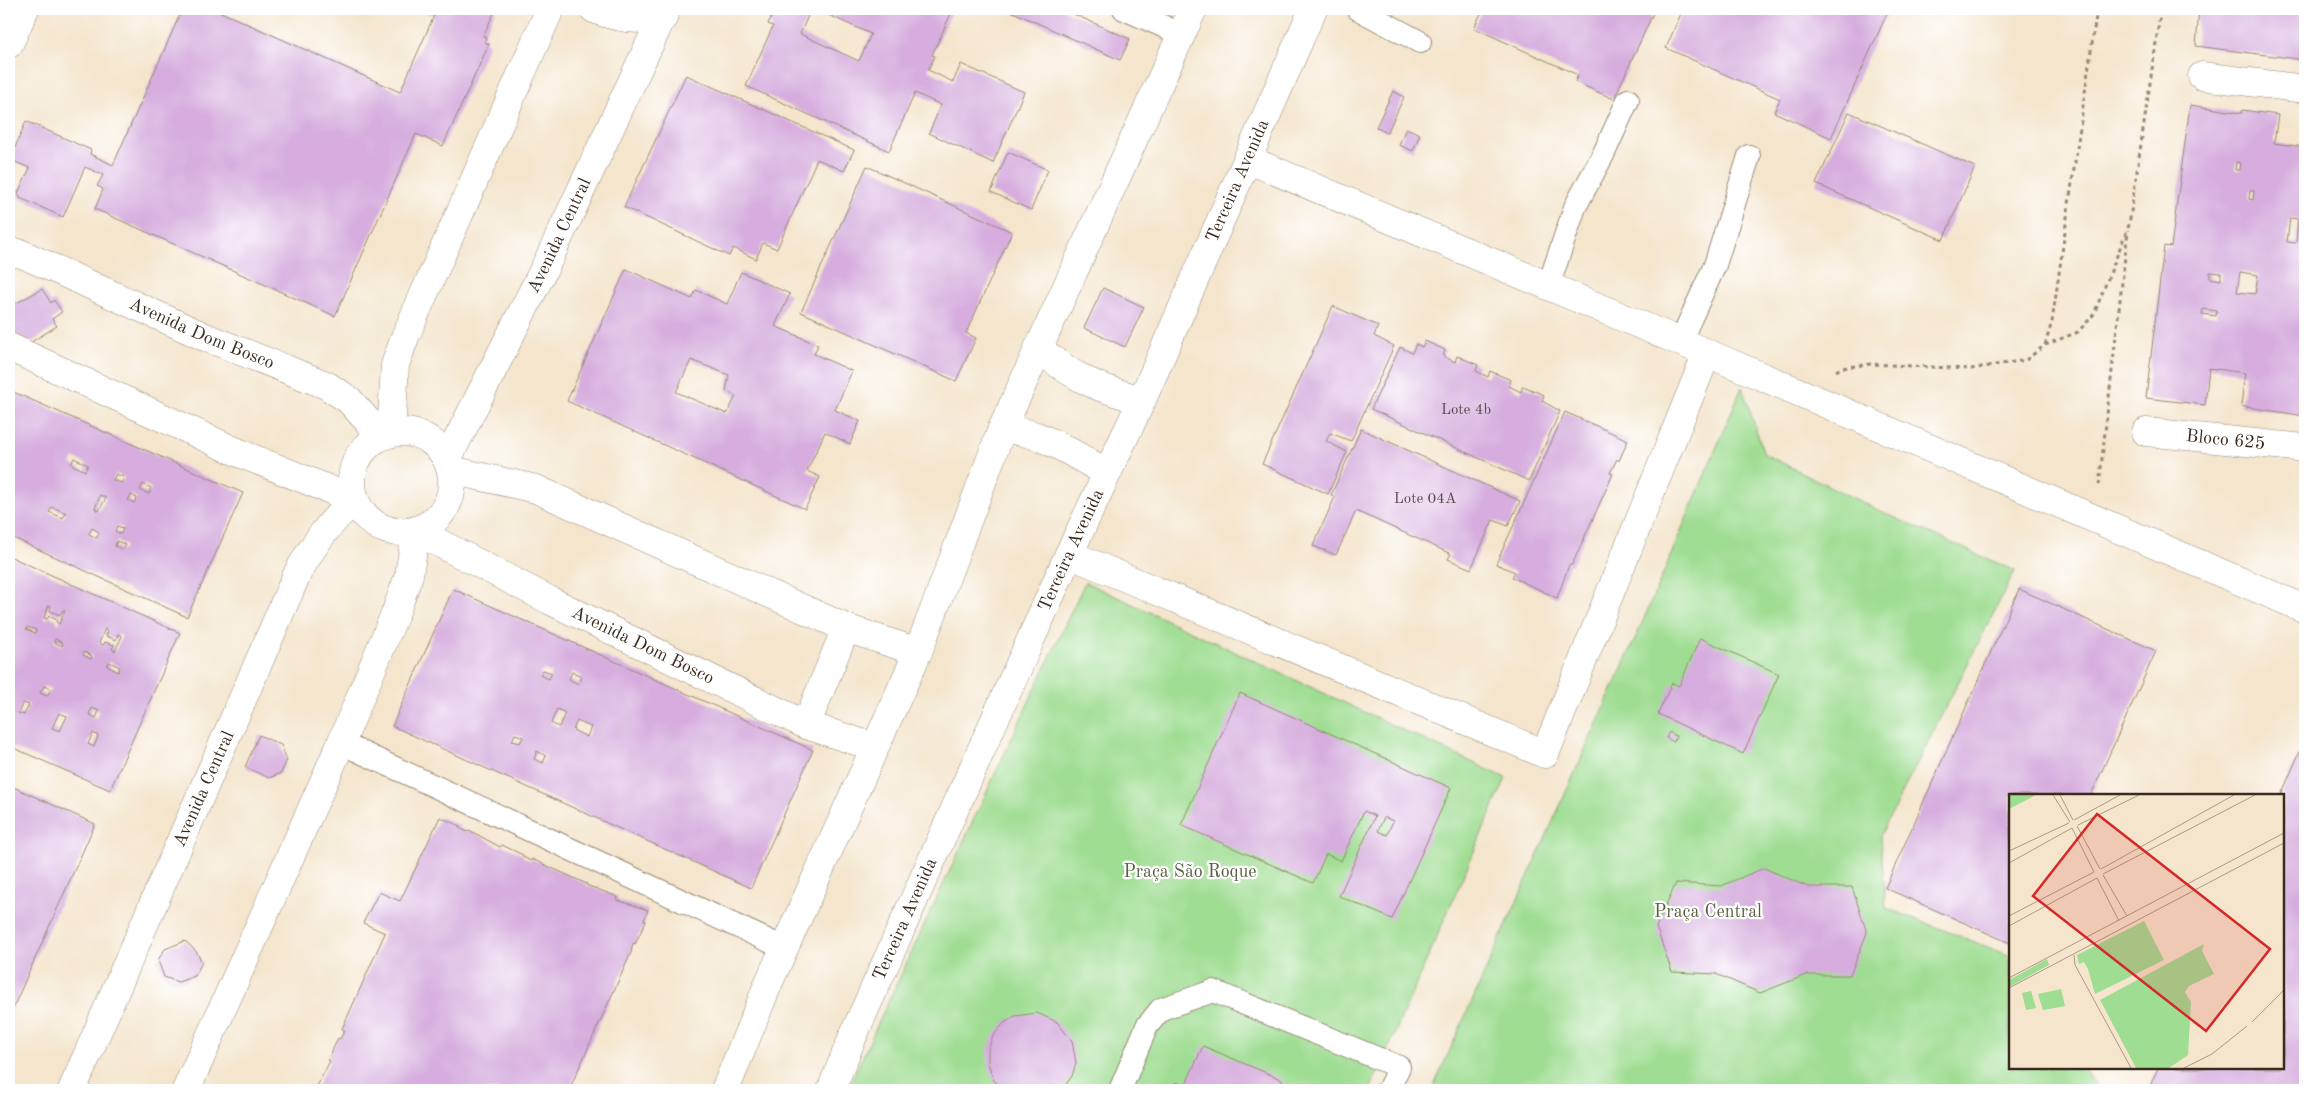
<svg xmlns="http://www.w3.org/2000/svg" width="2314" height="1099" font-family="'Old Standard TT',serif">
<rect width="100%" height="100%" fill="#fff"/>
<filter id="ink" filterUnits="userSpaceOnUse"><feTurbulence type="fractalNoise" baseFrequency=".02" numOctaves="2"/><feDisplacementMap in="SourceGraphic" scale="10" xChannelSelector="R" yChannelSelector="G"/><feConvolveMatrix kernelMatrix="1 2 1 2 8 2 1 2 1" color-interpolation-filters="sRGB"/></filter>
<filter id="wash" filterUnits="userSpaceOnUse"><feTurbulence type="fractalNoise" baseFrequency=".0096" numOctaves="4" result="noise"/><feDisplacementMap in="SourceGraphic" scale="20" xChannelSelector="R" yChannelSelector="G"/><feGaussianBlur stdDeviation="1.12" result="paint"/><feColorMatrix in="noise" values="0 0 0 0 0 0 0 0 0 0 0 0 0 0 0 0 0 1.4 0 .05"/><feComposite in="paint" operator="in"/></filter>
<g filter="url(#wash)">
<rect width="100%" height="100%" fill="#f4e5cc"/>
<path fill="#9fdd92" stroke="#6d8458" d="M1742 387 1764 454 1880 511 2015 571 1880 836 1886 908 2006 954 2010 960V1068H2084L2099 1090H1432L1643 621Z
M1085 582 1506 778 1370 1090H847Z"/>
<g id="blocks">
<path fill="#d6adde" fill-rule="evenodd" d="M179 9H214L400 92 434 16 419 9H496L483 36 486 37 485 42 489 44 443 146 416 134 335 316 95 209 103 189 97 186 103 175 85 167 63 217 20 198 18 193 30 168 10 160 26 121 91 150 90 154 113 165 182 10Z
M775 9H811L800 34 859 61 871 34 815 9H953L932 55 935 56 928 70 953 82 961 64 1024 92 993 163 929 133 941 105 915 93 889 151 746 86 773 26 768 24Z
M1006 9H1062L1130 39 1120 60Z
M1483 9H1535L1543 12 1545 9H1655L1614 99 1575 82 1578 75 1474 28Z
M1683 9H1889L1831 138 1774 112 1780 99 1666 48Z
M2199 9H2305V60L2196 46Z
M686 75 854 150 844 171 817 159 777 249 763 243 756 259 733 248 729 256 624 207Z
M1393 91 1404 97 1387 133 1376 127Z
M2190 105 2242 113V110L2278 115 2274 143 2305 147V416L2241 406 2245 373 2209 368 2205 405 2146 398 2164 246 2171 247ZM2236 162 2241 163 2240 170H2235ZM2250 191H2254L2253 200 2249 199ZM2290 218 2298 219 2296 243 2287 242ZM2210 272 2221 273V280L2210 278ZM2240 272 2258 275 2255 294 2237 292ZM2203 309 2217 311 2216 316 2202 314Z
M1849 112 1975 167 1943 240 1816 184Z
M1406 128 1420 134 1413 151 1399 145Z
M1008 152 1048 170 1031 210 991 192Z
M867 166 1012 232 966 333 976 338 956 381 801 312Z
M626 269 692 299 696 290 727 304 741 272 790 294 775 326 818 345 814 354 852 371 835 410 860 421 850 444 825 432 807 471 820 477 805 509 567 401ZM691 360 729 375 726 391 736 396 727 414 676 392Z
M1103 288 1144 307 1125 347 1084 328Z
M42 289 51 303 54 300 62 312 52 319 57 326 31 342 9 332V307Z
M1333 306 1378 326 1374 336 1394 346 1351 441 1330 433 1326 441 1347 452 1328 494 1262 464Z
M1425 341 1445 350 1443 356 1455 362 1457 356 1478 365 1476 371 1488 377 1490 371 1511 380 1509 386 1521 392 1523 386 1544 395 1542 401 1560 411 1529 481 1371 409 1400 347 1412 353 1416 344 1422 347Z
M9 390 243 493 187 617 9 536ZM74 458 88 465 85 471 71 464ZM116 474 124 477 122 483 113 480ZM143 484 151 488 149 494 140 490ZM100 495 106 498 99 511 95 509ZM131 495 137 498 134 503 128 500ZM52 507 66 513 63 518 49 512ZM117 526 123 528 121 534 115 531ZM92 528 99 532 97 538 89 534ZM117 541 126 545 123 550 115 546Z
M1565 412 1628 440 1619 461 1617 459 1610 473 1613 474 1572 565H1569L1557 598 1512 577 1515 572 1496 564Z
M1361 429 1520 501 1508 526 1493 520 1471 569 1448 559 1451 554 1356 511 1336 555 1313 546 1335 497 1331 495Z
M9 556 180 633 110 790 9 746ZM49 605 51 606 50 611 60 615 63 610 65 611 59 624 56 622 57 620 49 616 47 619 44 618ZM27 627 36 630 35 633 26 629ZM105 629 108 631 106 636 116 640 118 634 122 636 115 651 112 649 114 645 105 642 103 645 99 643ZM55 639 63 643 62 646 54 642ZM84 652 92 656 91 659 83 655ZM109 662 120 667 118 672 107 666ZM44 686 51 689 47 696 40 693ZM23 703 29 705 24 715 18 713ZM92 708 99 711 96 718 89 714ZM59 713 67 716 60 731 52 728ZM93 733 98 736 94 747 88 744Z
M453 589 813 750 751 888 392 726ZM543 670 552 673 549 679 540 675ZM572 672 582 676 578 684 569 679ZM557 709 565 713 559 727 551 723ZM577 721 591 727 587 737 573 730ZM515 734 523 737 520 743 512 741ZM537 751 546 756 543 763 534 759Z
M2019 589 2156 651 2091 795H2010V943L1885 888Z
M1700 638 1779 674 1743 754 1658 714 1672 683 1679 686Z
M1240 693 1451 788 1392 919 1339 896 1375 816 1364 811 1341 861 1326 854 1313 883 1181 825ZM1384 817 1393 821 1387 835 1378 831Z
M1669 732 1676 736 1674 742 1666 738Z
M259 735 281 745 287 760 281 773 269 778 245 767Z
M2305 740V1090H2148L2158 1068H2283V795H2281Z
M9 785 95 824 9 1017Z
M440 817 460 826 459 828 468 832 469 830 500 847 502 845 523 855V857L531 861 532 859 587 884 586 885 618 897 617 900 648 910 644 920 646 921 635 944 633 943 631 953 569 1090H315L330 1061 328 1060 338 1038 340 1039 345 1030 342 1029 385 933 363 923 379 892 400 901Z
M1764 868 1808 887H1852L1867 933 1850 975H1806L1760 993 1716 974 1672 972 1656 927 1676 883 1721 886Z
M185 941 196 951 202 962 195 976 178 982 164 977 158 960 165 949Z
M1037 1013 1057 1022 1072 1041 1076 1063 1072 1076 1062 1090H1002L993 1079 988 1062V1049L993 1036 1004 1023 1015 1016Z
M1203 1046 1283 1080 1279 1090H1173L1176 1082 1185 1086Z"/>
</g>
</g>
<g filter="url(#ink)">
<use href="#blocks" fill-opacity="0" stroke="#988875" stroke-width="1"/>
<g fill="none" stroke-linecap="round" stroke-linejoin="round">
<g stroke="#988875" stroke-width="24">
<path id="lane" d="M1124 9 1181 34
M1358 9 1420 42
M1548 287 1575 207 1604 153 1628 100
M1680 342 1715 265 1749 156
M341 743 784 948
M1120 1090 1147 1026 1161 1009 1213 991 1399 1067 1388 1090"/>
</g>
<g stroke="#988875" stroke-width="29">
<g id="street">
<path d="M2202 76 2305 89"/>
<path d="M1247 159 1707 353 2305 609"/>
<path id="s1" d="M2146 432 2305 448"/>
<path d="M1069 554 1545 754 1707 353"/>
</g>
</g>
<g stroke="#988875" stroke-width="29">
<g id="secondary">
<path d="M594 9C618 19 637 20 663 18"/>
<path d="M9 44 25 9"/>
<path id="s2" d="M9 251 22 254 205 337 326 385 349 400 381 436"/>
<path d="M9 347 237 452 355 500C328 523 315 543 298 572L72 1090"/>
<path d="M1038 348C1075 379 1097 388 1142 400"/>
<path d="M1002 429C1041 431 1073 454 1107 473"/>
<circle cx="402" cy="482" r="50"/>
<path d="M391 433 395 365 405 337 550 9"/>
<path id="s3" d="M447 460 545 267 666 9"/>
<path d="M451 470 536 489 846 628 918 652"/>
<path d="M806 725 846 628"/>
<path id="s4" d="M186 1090 341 743 395 614 409 575 416 531 549 600 806 725 874 747"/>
<path d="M725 1090 769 982 918 652 1002 429 1193 9"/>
<path id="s5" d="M831 1090 853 1036 1069 554 1142 400 1313 9"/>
</g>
</g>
<path stroke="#988875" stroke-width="3" stroke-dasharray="4 4" stroke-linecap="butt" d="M2045 345 2078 332 2094 314 2129 225 2161 9
M1836 371 1841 368 1870 364 1971 369 2026 360 2045 345 2052 322 2097 9
M2099 485 2128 230"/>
<use href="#lane" stroke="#fff" stroke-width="22"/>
<use href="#street" stroke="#fff" stroke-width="28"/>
<use href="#secondary" stroke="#fff" stroke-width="28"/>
</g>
</g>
<g text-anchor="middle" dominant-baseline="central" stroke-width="4.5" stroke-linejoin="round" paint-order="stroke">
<g font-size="15" fill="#624b4e">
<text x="1466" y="410">Lote 4b</text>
<text x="1425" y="499">Lote 04A</text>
</g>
<g font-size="18" fill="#3b2a1e" stroke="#fff">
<text stroke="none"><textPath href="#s5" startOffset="996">Terceira Avenida</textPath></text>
<text stroke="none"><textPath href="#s3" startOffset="251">Avenida Central</textPath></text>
<text stroke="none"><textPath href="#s2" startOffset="210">Avenida Dom Bosco</textPath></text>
<text stroke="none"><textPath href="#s1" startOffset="80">Bloco 625</textPath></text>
<text stroke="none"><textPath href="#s5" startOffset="591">Terceira Avenida</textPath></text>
<text stroke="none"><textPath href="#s4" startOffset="860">Avenida Dom Bosco</textPath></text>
<text transform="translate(204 789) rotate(-66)">Avenida Central</text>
<text stroke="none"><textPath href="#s5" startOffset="186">Terceira Avenida</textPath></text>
</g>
<g font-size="18" fill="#596041" stroke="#fff">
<text x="1190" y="872">Praça São Roque</text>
<text x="1708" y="912">Praça Central</text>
</g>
</g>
<g transform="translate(2009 794)">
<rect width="275" height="275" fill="#f4e5cc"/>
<path d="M0 1H27L0 15ZM135 127 155 166 86 200 79 175 75 168 70 170 68 161ZM195 150 193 157 205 180 180 192 176 198 182 208 179 261 160 274H127L91 206ZM38 165 40 171 0 193V186ZM52 195 56 212 34 216 29 200ZM22 197 27 214 17 216 13 199Z" fill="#9fdd92"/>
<path fill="none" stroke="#aa9a86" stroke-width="1" d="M44 1 61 28M51 1 64 26M65 26 111 1M69 31 130 1M68 32 91 75M0 57 60 29M0 69 63 34 85 78 0 122M92 75 225 1M94 80 246 1M94 81 118 122M0 132 88 84 110 127M65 161 66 171 122 274M0 184 275 39M0 194 275 49M243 228 275 196M175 274 203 260 238 232"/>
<path fill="#d62828" fill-opacity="0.15" stroke="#d62828" stroke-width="2.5" d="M88 20 261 155 197 237 24 102Z"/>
<rect width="275" height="275" fill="none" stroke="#3b2a1e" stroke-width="2.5"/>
</g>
<rect width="2314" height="1099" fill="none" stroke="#fff" stroke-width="30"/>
</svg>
